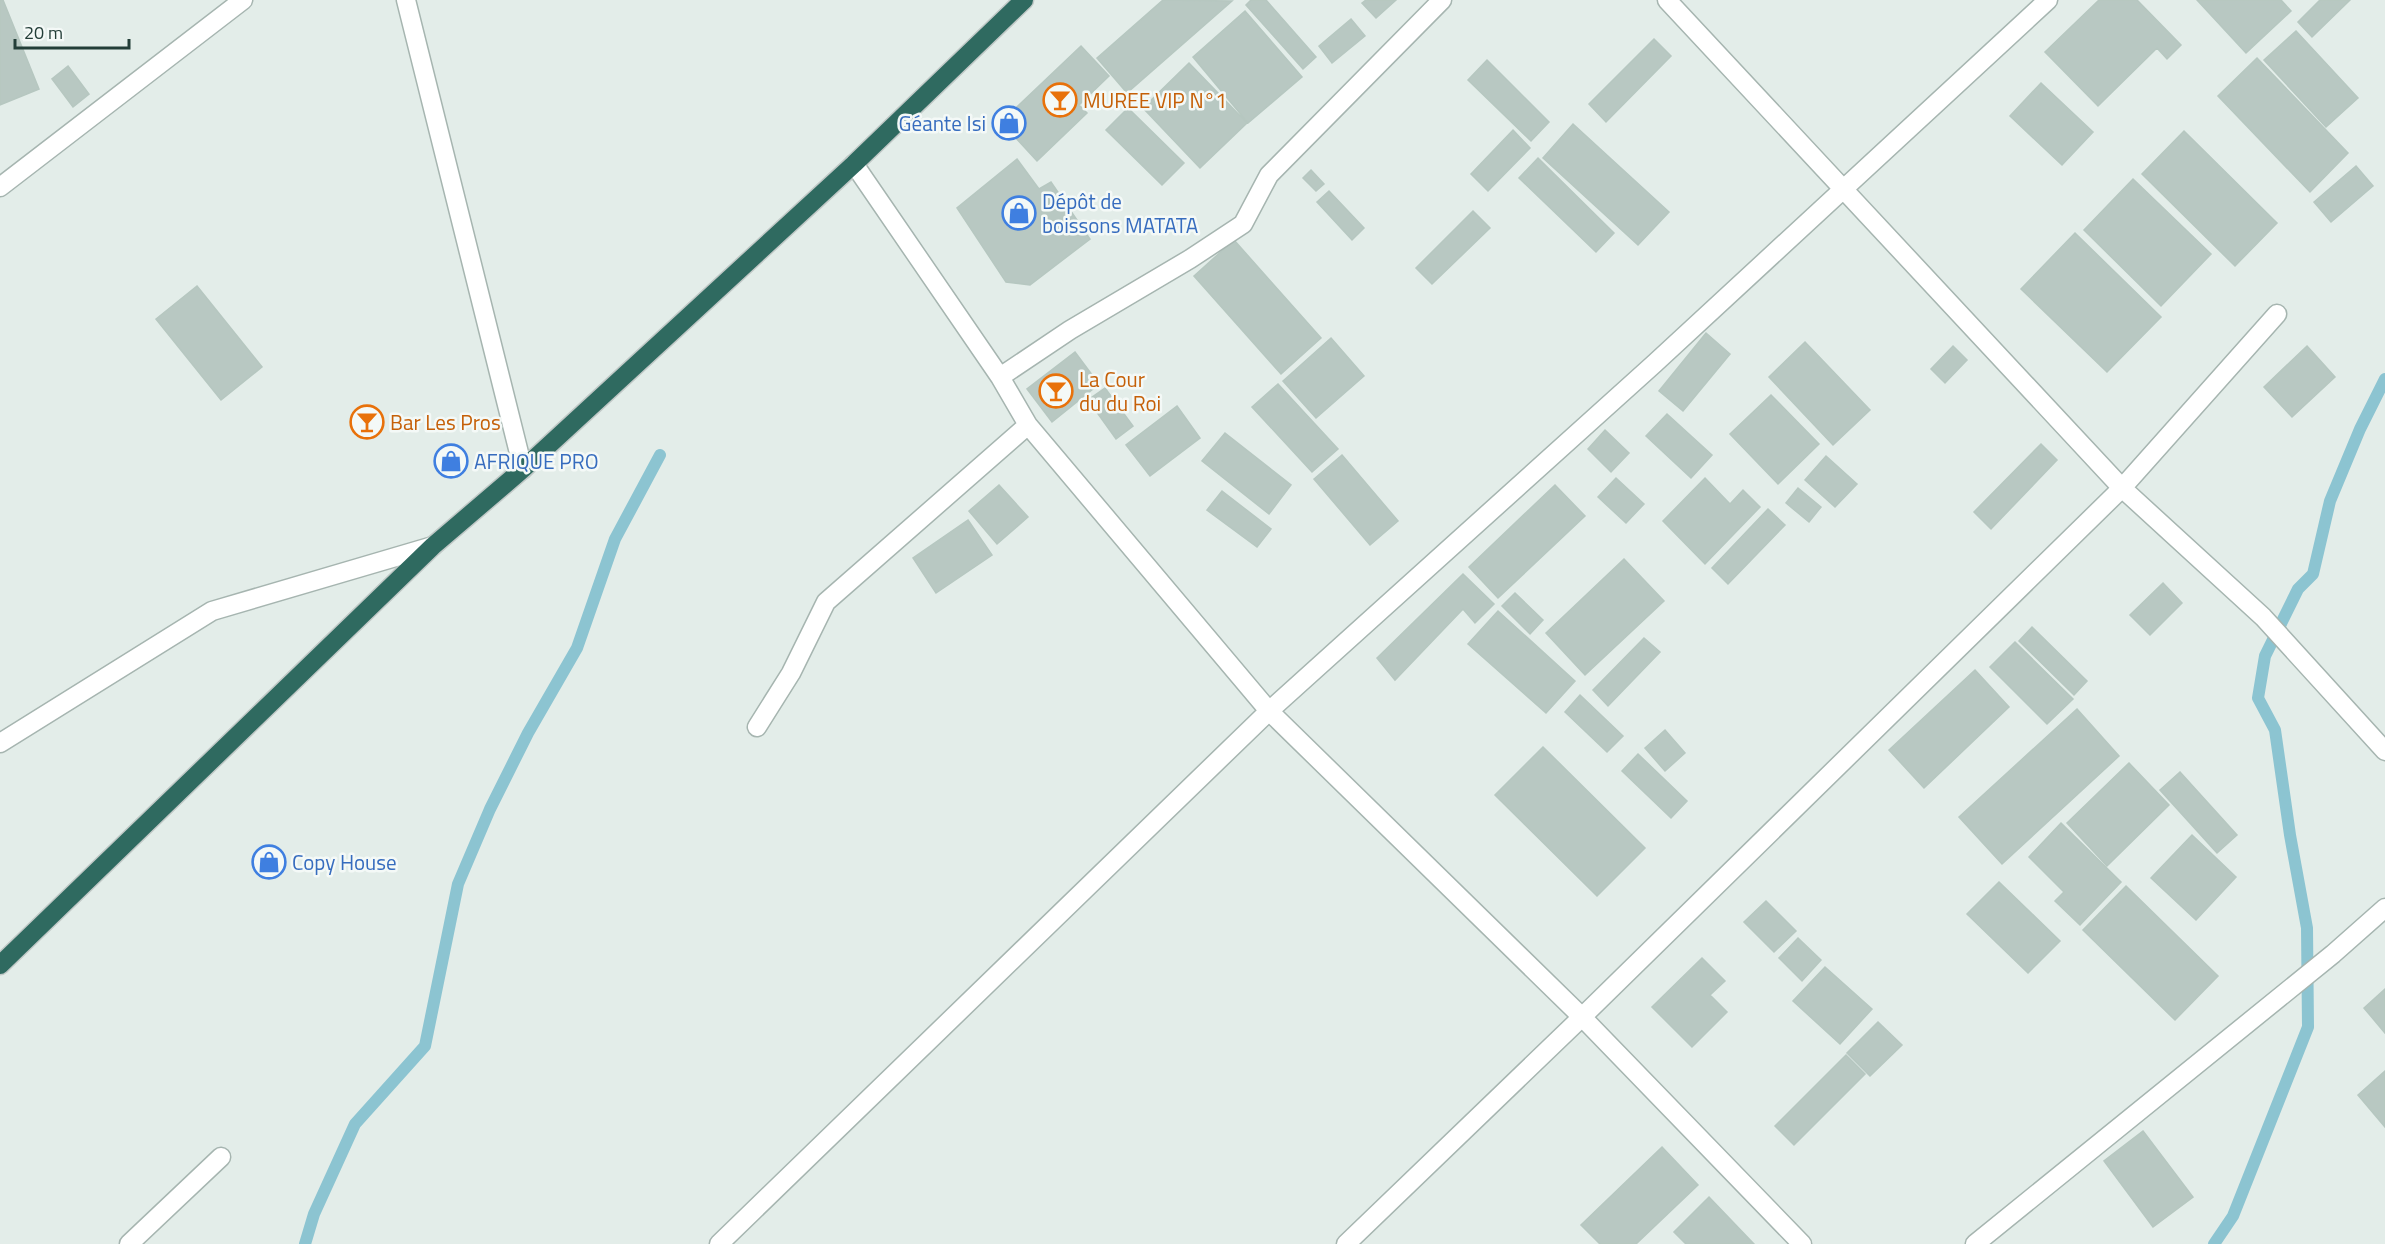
<svg xmlns="http://www.w3.org/2000/svg" width="2385" height="1244" font-family="'Titillium Web',sans-serif">
<rect width="100%" height="100%" fill="#e3ede9"/>
<g fill="none" stroke-linecap="round" stroke-linejoin="round">
<path stroke="#8cc4d1" stroke-width="12" d="M305 1244 314 1214 355 1124 425 1046 458 884 490 809 528 733 577 648 615 539 660 455
M2214 1244 2233 1216 2308 1027 2307 928 2290 835 2275 730 2258 698 2265 656 2298 589 2313 574 2330 501 2360 429 2385 379"/>
</g>
<path fill="#b8c8c2" stroke="#b6c7c0" stroke-width="1.5" d="M0 0H3L39 89 0 105Z
M1163 0 1232 1 1127 93 1097 58Z
M1251 0H1266L1316 57 1303 69 1246 5Z
M1366 0H1396L1376 18 1362 3Z
M2099 0H2137L2181 45 2167 59 2157 48 2098 106 2045 52Z
M2197 0H2281L2291 11 2246 53Z
M2320 0H2350L2312 37 2298 22Z
M1245 11 1302 77 1248 123 1193 57Z
M1351 19 1365 36 1332 63 1319 46Z
M2296 31 2358 98 2326 127 2264 60Z
M1654 39 1671 56 1606 122 1589 104Z
M1081 46 1109 76 1079 105 1087 113 1037 161 1001 122Z
M2257 58 2348 153 2310 192 2218 96Z
M1487 60 1549 122 1531 141 1468 80Z
M1189 63 1247 123 1200 168 1143 108Z
M68 66 89 94 73 107 52 79Z
M2041 83 2093 132 2062 165 2010 116Z
M1128 108 1184 163 1162 185 1106 130Z
M1573 124 1669 212 1638 245 1543 158Z
M1513 130 1530 148 1488 191 1471 174Z
M2184 131 2277 223 2235 266 2142 174Z
M1538 158 1614 233 1596 252 1519 178Z
M1017 159 1039 189 1051 182 1090 239 1030 285 1006 282 957 208Z
M2356 166 2373 186 2331 222 2314 202Z
M1311 170 1324 184 1316 191 1303 178Z
M2133 179 2211 254 2161 306 2084 230Z
M1329 191 1364 228 1352 240 1317 202Z
M1473 211 1490 228 1432 284 1416 268Z
M2075 233 2161 317 2107 372 2021 289Z
M1234 240 1321 338 1281 374 1194 276Z
M197 286 262 367 221 400 156 319Z
M1706 333 1730 354 1683 411 1659 391Z
M1331 338 1364 376 1316 418 1283 381Z
M1805 342 1870 410 1833 445 1769 377Z
M1953 346 1967 360 1945 383 1931 369Z
M2307 346 2335 377 2292 417 2264 387Z
M1075 352 1099 384 1052 422 1027 389Z
M1278 384 1338 449 1312 472 1252 407Z
M1105 388 1133 426 1116 439 1088 400Z
M1771 395 1819 444 1778 484 1730 434Z
M1177 406 1200 438 1150 476 1126 445Z
M1667 414 1712 455 1691 478 1646 436Z
M1605 430 1629 453 1611 472 1588 449Z
M1225 433 1291 485 1269 514 1202 461Z
M2041 444 2057 460 1991 529 1974 512Z
M1342 455 1398 521 1370 545 1314 479Z
M1826 456 1857 484 1835 507 1805 480Z
M1616 478 1644 504 1626 523 1598 497Z
M1705 478 1730 504 1743 490 1760 507 1705 564 1663 521Z
M999 485 1028 517 997 544 969 511Z
M1555 485 1585 516 1498 598 1469 567Z
M1798 488 1821 507 1809 522 1786 503Z
M1222 491 1271 529 1257 547 1207 510Z
M1768 509 1785 525 1728 584 1712 568Z
M968 520 992 555 936 593 913 558Z
M1624 559 1664 601 1585 675 1546 633Z
M1463 574 1494 604 1475 623 1463 609 1395 680 1377 658Z
M2163 583 2182 603 2150 635 2130 615Z
M1515 593 1543 620 1530 634 1502 606Z
M1498 611 1575 681 1546 713 1468 644Z
M2032 627 2087 681 2074 695 2019 641Z
M1644 638 1660 652 1608 706 1593 690Z
M2015 642 2073 699 2047 724 1990 667Z
M1975 670 2009 707 1924 788 1889 750Z
M1580 695 1623 736 1607 752 1565 712Z
M2077 709 2119 756 2002 864 1959 817Z
M1665 730 1685 753 1665 771 1645 748Z
M1543 747 1645 848 1597 896 1495 795Z
M1638 754 1687 801 1671 818 1622 771Z
M2129 763 2169 805 2107 866 2067 823Z
M2180 772 2237 835 2217 853 2160 790Z
M2061 823 2121 882 2080 925 2055 901 2064 892 2029 857Z
M2192 835 2236 877 2196 920 2151 878Z
M1999 882 2060 941 2028 973 1967 914Z
M2126 886 2218 976 2175 1020 2083 930Z
M1766 901 1796 931 1774 952 1744 922Z
M1798 938 1821 960 1802 981 1779 958Z
M1702 958 1725 981 1710 995 1727 1012 1692 1047 1652 1007Z
M1825 967 1872 1009 1840 1044 1793 1001Z
M2385 989V1033L2364 1008Z
M1878 1022 1902 1045 1870 1076 1847 1053Z
M1846 1055 1865 1074 1794 1145 1775 1126Z
M2385 1071V1127L2358 1095Z
M2143 1131 2193 1197 2153 1227 2104 1161Z
M1662 1147 1698 1185 1636 1244H1600L1581 1225Z
M1709 1197 1754 1244H1686L1674 1232Z"/>
<g fill="none" stroke-linecap="round" stroke-linejoin="round">
<g stroke="#a6b5b0" stroke-width="21">
<path id="minor" d="M406 0 523 469
M1667 0 2122 488 2263 617 2385 751
M854 164 1000 377 1028 425 1269 711 1582 1017 1802 1244
M0 187 243 0
M1000 377 1070 330 1190 259 1243 224 1269 175 1442 0
M757 727 791 673 826 602 1028 425
M0 743 212 611 433 546
M129 1244 221 1157
M719 1244 1269 711 1654 364 2048 0
M1346 1244 1582 1017 2122 488 2277 314
M1975 1244 2333 954 2385 908"/>
</g>
<g stroke="#c1c9c7" stroke-width="21">
<path id="highway" d="M0 965 433 546 523 469 854 164 1024 0"/>
</g>
<use href="#minor" stroke="#fff" stroke-width="18"/>
<use href="#highway" stroke="#2f6a60" stroke-width="18"/>
</g>
<defs>
<g id="bar-ring" transform="scale(1.725)"><circle r="9.5" fill="#f4f9f7" stroke="#e8710a" stroke-width="1.5"/><path d="M-6-5H6L.8 .8V4.5H3.5V6h-7V4.5H-.8V.8Z" fill="#e8710a"/></g>
<g id="shop-ring" transform="scale(1.725)"><circle r="9.5" fill="#f4f9f7" stroke="#3f7fe0" stroke-width="1.5"/><path d="M-5-2.5h2.3a2.7 3.5 0 0 1 5.4 0H5L5.5 6h-11ZM-1.5-2.5h3a1.5 2.3 0 0 0-3 0Z" fill="#3f7fe0"/></g>
</defs>
<g fill-rule="evenodd">
<use href="#bar-ring" x="1060" y="100"/>
<use href="#shop-ring" x="1009" y="123"/>
<use href="#shop-ring" x="1019" y="213"/>
<use href="#bar-ring" x="1056" y="391"/>
<use href="#bar-ring" x="367" y="422"/>
<use href="#shop-ring" x="451" y="461"/>
<use href="#shop-ring" x="269" y="862"/>
</g>
<g text-anchor="middle" dominant-baseline="central" stroke-width="5" stroke-linejoin="round" paint-order="stroke">
<g font-size="21" fill="#c56008" stroke="#f4f9f7" text-anchor="start">
<text x="1083" y="100">MUREE VIP N°1</text>
<text x="1079" y="379">La Cour<tspan x="1079" dy="24">du du Roi</tspan></text>
<text x="390" y="422">Bar Les Pros</text>
</g>
<g font-size="21" fill="#366cbe" stroke="#f4f9f7" text-anchor="start">
<text x="986" y="123" text-anchor="end">Géante Isi</text>
<text x="1042" y="201">Dépôt de<tspan x="1042" dy="24">boissons MATATA</tspan></text>
<text x="474" y="461">AFRIQUE PRO</text>
<text x="292" y="862">Copy House</text>
</g>
</g>
<path d="M15 39v9h114v-9" fill="none" stroke="#233e38" stroke-width="3"/>
<text x="24" y="39" font-size="18" fill="#233e38" stroke="#f4f9f7" stroke-width="4.5" paint-order="stroke">20 m</text>
</svg>
